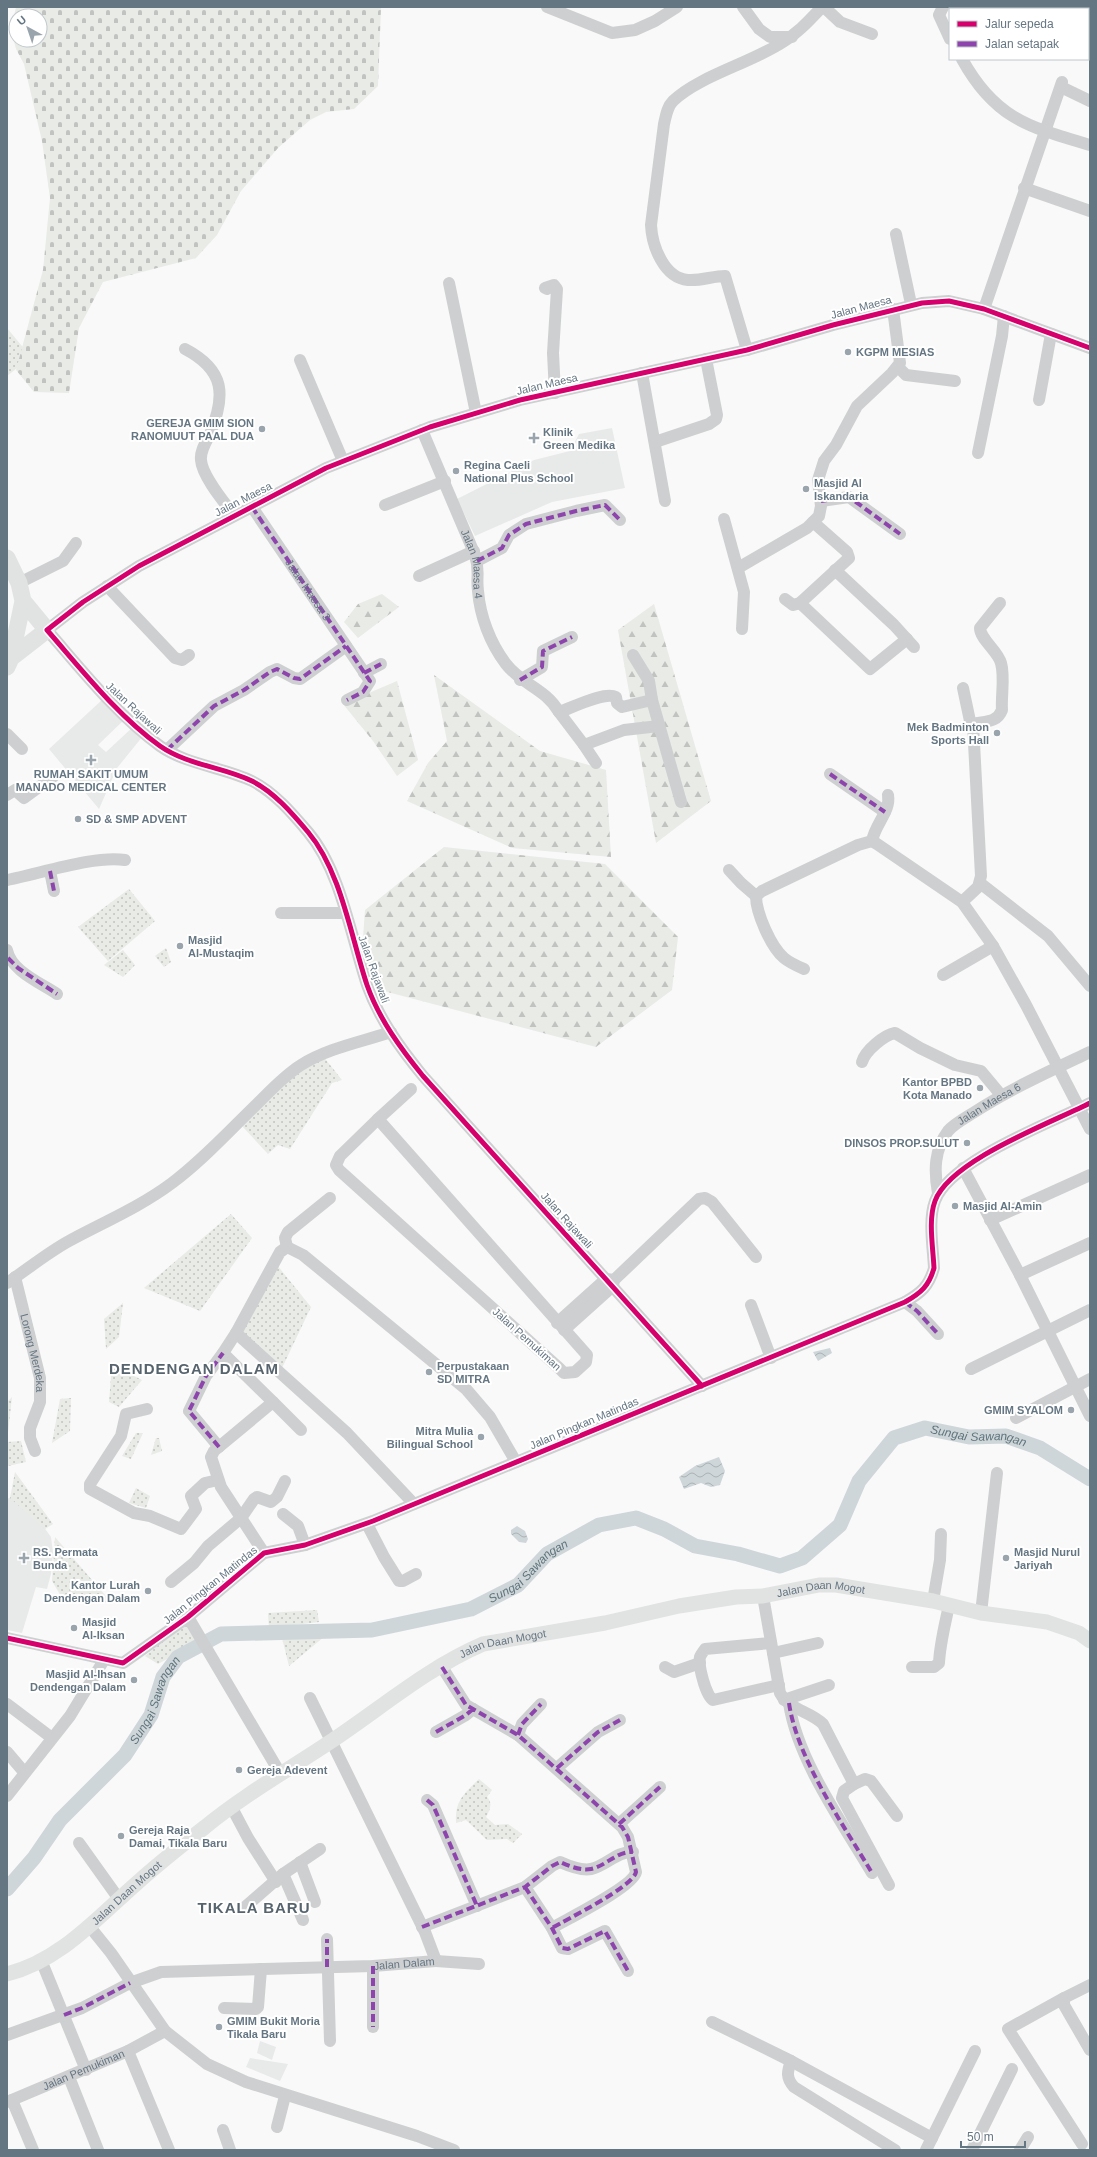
<svg xmlns="http://www.w3.org/2000/svg" width="1097" height="2157" font-family="Helvetica,sans-serif">
<defs>
<pattern id="green-dots" width="8" height="8" patternUnits="userSpaceOnUse"><rect width="8" height="8" fill="#e8ebe6"/><path d="M2 2h.1M6 6h.1" fill="none" stroke="#c0c3c0" stroke-width="1.8" stroke-linecap="round"/></pattern>
<pattern id="forest-firs" width="22" height="20" patternUnits="userSpaceOnUse"><rect width="22" height="20" fill="#e8ebe6"/><path d="M5 1l3.5 6h-7zM16 11l3.5 6h-7z" fill="#c0c3c0"/></pattern>
<pattern id="cemetery-stones" width="16" height="16" patternUnits="userSpaceOnUse"><rect width="16" height="16" fill="#e8ebe6"/><path d="M2 7V4a2 2 0 0 1 4 0v3zM10 15v-3a2 2 0 0 1 4 0v3z" fill="#c0c3c0"/></pattern>
<pattern id="water-waves" width="16" height="10" patternUnits="userSpaceOnUse"><rect width="16" height="10" fill="#ced6d9"/><path d="M0 5q4-4 8 0t8 0" fill="none" stroke="#abb2b5"/></pattern>
</defs>
<rect width="100%" height="100%" fill="#f9f9f9"/>
<path fill="#e8e9e9" d="M612 428 625 488 552 502 475 536 457 499 534 460 570 451 579 434Z
M103 699 125 719 98 745 106 752 133 727 143 736 117 768 99 809 49 749Z
M14 1496 38 1519 51 1537 53 1553 51 1574 47 1589 36 1587 22 1633 7 1630V1499Z
M260 2041 276 2047 272 2060 257 2053Z
M250 2058 288 2064 280 2081 246 2067Z"/>
<path fill="url(#green-dots)" d="M7 328 31 357 7 376Z
M129 889 155 921 108 961 78 927Z
M166 948 171 962 164 967 155 956Z
M123 950 135 965 123 977 104 965Z
M323 1056 342 1080 332 1083 290 1149 278 1145 268 1154 242 1126 271 1093Z
M231 1214 252 1238 200 1311 144 1288Z
M277 1265 311 1307 282 1368 240 1331Z
M123 1303 119 1337 106 1349 104 1319Z
M112 1365 142 1380 119 1407 109 1402Z
M12 1397 8 1433 7 1434V1402Z
M71 1398 70 1431 52 1443 60 1399Z
M136 1433H143L131 1459 122 1456Z
M156 1438H159L162 1451 151 1455Z
M21 1441 26 1462 8 1466 7 1442Z
M15 1472 53 1524 45 1529 10 1498Z
M136 1488 150 1496 146 1508 129 1503Z
M55 1537 111 1602H112L65 1603 52 1581Z
M317 1610 319 1622 269 1628 268 1613Z
M187 1621 198 1642 158 1664 145 1656Z
M325 1636 289 1666 282 1638Z
M479 1779 492 1790 487 1797C493 1803 490 1810 486 1817L495 1825 508 1824 522 1834 513 1843 507 1839 487 1840 466 1820 456 1823C455 1800 464 1794 479 1779Z"/>
<path fill="url(#forest-firs)" d="M382 594 399 607 358 638 344 622 358 604Z
M654 604 711 801 656 843 618 630Z
M434 675 540 751 606 770 611 857 512 848 407 801 428 763 447 741Z
M397 681 418 760 397 776 373 741 343 704Z
M444 847 605 864 678 937 672 990 596 1047 380 990 361 966 365 910Z"/>
<path fill="url(#cemetery-stones)" fill-rule="evenodd" d="M16 7H381L378 86 354 109 326 112 310 120 278 148 241 191 217 235 196 258 103 282 79 328 69 393 34 392 16 370 43 270 50 198 42 141 24 64 16 49 11 29ZM16 16H40V40H16Z"/>
<path fill="url(#water-waves)" d="M830 1348 832 1353 818 1361 813 1352Z
M719 1457 725 1471 720 1485 711 1487 701 1483 684 1489 679 1477 695 1466Z
M517 1526 525 1531 528 1539 526 1543 519 1542 511 1534V1530Z"/>
<g fill="none" stroke-linecap="round" stroke-linejoin="round">
<path stroke="#ced6d9" stroke-width="15" id="s1" d="M7 1889 34 1858 60 1820 125 1755 151 1715 163 1677 178 1657 221 1634 372 1630 471 1609 518 1585 547 1554 599 1525 636 1518 664 1529 695 1546 738 1554 780 1566 802 1558 840 1525 859 1481 894 1438 925 1428 969 1437 1006 1436 1040 1448 1090 1479"/>
<g stroke="#cecfd0" stroke-width="12">
<path d="M547 7 612 33 635 30 655 21 677 7"/>
<path d="M743 7 759 29 770 37H792"/>
<path d="M824 7 840 22 872 34"/>
<path d="M943 7 939 15 950 39"/>
<path d="M962 59C995 119 1029 127 1090 145"/>
<path d="M1061 87 1090 101"/>
<path d="M1024 188 1090 211"/>
<path d="M896 234 911 304"/>
<path d="M449 283 476 413"/>
<path d="M547 289 545 288 554 285 557 289 553 353 555 393"/>
<path d="M984 309 1062 82"/>
<path d="M185 349C225 370 226 395 210 434 206 442 200 451 201 460 202 476 224 502 234 515"/>
<path d="M747 350 725 276C713 276 701 281 688 280 664 278 652 246 651 225L664 124C666 116 667 107 673 101 698 77 747 64 778 45 796 35 808 22 822 7"/>
<path d="M300 360 343 461"/>
<path d="M898 367 906 375 955 381"/>
<path d="M642 373 665 501"/>
<path d="M1039 400 1051 334"/>
<path id="s2" d="M422 430 475 555C480 571 476 576 478 591 480 616 490 643 506 664 522 685 545 688 559 712 572 708 604 691 616 697L617 703 622 707 652 700 681 802"/>
<path d="M655 442 709 424 716 419 717 415 706 359"/>
<path d="M978 453 1002 336 1004 316"/>
<path d="M821 501 849 497 900 534"/>
<path d="M385 505 445 481"/>
<path id="s3" d="M252 507 370 681 363 692 347 700"/>
<path d="M724 519 744 592 742 629"/>
<path d="M477 561 502 548 509 535 526 524 576 511 605 505 620 520"/>
<path d="M738 568 807 528 819 516 821 506 818 480 824 461 836 445 857 406 892 373 900 363 893 309"/>
<path d="M835 570 894 625 914 647"/>
<path d="M419 576 474 551"/>
<path d="M19 583 63 561 76 543"/>
<path d="M107 586 175 658 182 660 189 655"/>
<path d="M785 599 793 605 800 603 849 558 847 552 813 522"/>
<path d="M800 603 870 669 907 639"/>
<path d="M633 655 649 681 652 700"/>
<path d="M364 673 381 664"/>
<path d="M520 680 542 667 543 651 572 637"/>
<path d="M559 712 584 745 624 730 659 726"/>
<path d="M973 724C985 721 997 723 1002 710 1001 695 1005 677 1001 663 998 651 980 639 980 628L1000 603"/>
<path d="M7 734 22 749"/>
<path d="M584 745 596 763"/>
<path d="M167 750 214 706 244 690 270 672 277 669 294 678 300 679 346 646"/>
<path d="M830 774 885 812"/>
<path d="M7 795 15 790 24 798 54 776"/>
<path d="M872 841C875 824 891 811 888 795"/>
<path d="M729 870 741 883 756 896"/>
<path d="M50 871 54 891"/>
<path d="M7 880C39 874 95 855 125 860"/>
<path d="M980 883 1048 936 1090 986"/>
<path d="M962 902 978 887 981 876 973 724 970 721 963 688"/>
<path d="M281 913H345"/>
<path d="M7 950C11 971 41 983 57 994"/>
<path d="M804 969C797 966 790 963 784 958 771 947 756 913 756 896L762 891 858 845 872 841 877 844 962 902 993 946 1026 1005 1090 1129"/>
<path d="M943 975 993 946"/>
<path d="M862 1062C865 1051 884 1035 895 1033L920 1048 955 1065 981 1071 1001 1095"/>
<path d="M378 1119 587 1355 586 1362 575 1372 564 1373 559 1368 339 1170 336 1165 340 1156Z"/>
<path d="M378 1119 411 1089"/>
<path d="M963 1168 1020 1275 1090 1416"/>
<path id="s4" d="M938 1193C934 1171 934 1150 948 1131 954 1124 965 1118 973 1113 1010 1089 1050 1071 1090 1052"/>
<path d="M990 1220 1090 1175"/>
<path d="M287 1247 285 1238 288 1232 330 1198"/>
<path d="M1020 1275 1090 1243"/>
<path id="s5" d="M15 1277 40 1378V1402L30 1428V1438L35 1451"/>
<path d="M7 1283C28 1269 47 1253 69 1241 104 1222 140 1207 172 1183 203 1160 230 1130 258 1103 271 1090 285 1075 301 1065 328 1048 361 1042 391 1032"/>
<path d="M905 1302 917 1311 938 1334"/>
<path d="M751 1305 771 1358"/>
<path d="M557 1323 606 1279 614 1280"/>
<path d="M564 1330 613 1286 614 1280 699 1199 705 1198 712 1202 756 1257"/>
<path d="M236 1333 347 1433 414 1504"/>
<path d="M971 1369 1090 1310"/>
<path d="M702 1386 423 1076C401 1049 379 1019 367 985 351 937 341 871 308 832 292 813 274 792 252 781 223 767 187 765 160 746 117 715 82 670 47 630L83 602 139 566 326 468 430 427 520 400 747 350 833 325 922 303 949 301 984 309 1090 348"/>
<path d="M273 1402 301 1430"/>
<path d="M147 1409 126 1414 121 1436 90 1484V1489L134 1513 150 1516 181 1529 196 1509 191 1496 205 1483 218 1480"/>
<path d="M1016 1418 1090 1379"/>
<path d="M219 1447 189 1411 206 1376 223 1353"/>
<path d="M283 1514 298 1526 305 1545"/>
<path d="M367 1524 384 1557 399 1581H403L416 1574"/>
<path d="M264 1553 221 1487 211 1457 214 1451 273 1402 223 1353 236 1333 280 1252 287 1247 303 1255 466 1389 490 1417 516 1462"/>
<path d="M171 1582 194 1563 208 1546 241 1518 254 1499 257 1497 271 1502 277 1497 285 1481"/>
<path d="M763 1596 780 1693C789 1710 810 1711 823 1724L854 1784 844 1791 842 1798 889 1885"/>
<path d="M933 1601 940 1560 941 1534"/>
<path d="M981 1613 997 1473"/>
<path d="M188 1617 280 1773"/>
<path d="M7 1638 123 1663 188 1617 264 1553 305 1545 373 1521 905 1302C921 1293 929 1286 934 1268 933 1247 928 1220 935 1201 950 1160 1051 1123 1090 1103"/>
<path d="M771 1643 705 1649C703 1652 701 1654 700 1657 698 1666 706 1696 713 1700L779 1685"/>
<path d="M773 1653 818 1643"/>
<path d="M442 1667 466 1705 518 1735 622 1827 628 1837 636 1872C633 1887 567 1919 552 1928"/>
<path d="M665 1667 674 1672 700 1663"/>
<path d="M912 1667H934L939 1663C940 1643 945 1625 949 1605"/>
<path d="M784 1700 829 1685"/>
<path d="M789 1703C797 1759 843 1824 872 1873"/>
<path d="M7 1704 52 1738"/>
<path d="M436 1732 466 1715 473 1709"/>
<path d="M518 1735 522 1724 541 1704"/>
<path d="M7 1752 24 1772"/>
<path d="M557 1768 598 1732 620 1720"/>
<path d="M854 1784 865 1779 871 1781 897 1816"/>
<path d="M7 1796 70 1716 104 1660"/>
<path d="M427 1800 433 1805 477 1906"/>
<path d="M231 1806 248 1838 276 1882"/>
<path d="M619 1824 660 1787"/>
<path d="M79 1843 119 1899"/>
<path d="M300 1862 315 1902"/>
<path d="M283 1874 303 1920"/>
<path d="M525 1887 552 1928 562 1948 568 1949 605 1931 628 1971"/>
<path d="M245 1907 283 1874 320 1849"/>
<path d="M90 1927 111 1953 165 2031 207 2064 246 2082 417 2136 454 2150"/>
<path d="M422 1927 525 1887 552 1866 560 1862C569 1866 581 1871 591 1869 606 1866 617 1851 633 1852"/>
<path d="M327 1939 330 2041"/>
<path d="M41 1960 86 2070"/>
<path d="M436 1961 479 1964"/>
<path d="M373 1966V2027"/>
<path d="M1090 1985 1064 1998V2005L1090 2050"/>
<path d="M1064 1998 1008 2029 1082 2144"/>
<path d="M224 2008 256 2009 258 2007 261 1969"/>
<path d="M712 2022 791 2061 932 2138"/>
<path id="s6" d="M7 2035 82 2008 130 1983 161 1972 373 1966 436 1961 425 1932 310 1698"/>
<path d="M128 2051 165 2031"/>
<path d="M791 2061C787 2072 786 2078 794 2087L895 2150"/>
<path d="M69 2077 98 2150"/>
<path d="M12 2100 33 2150"/>
<path id="s7" d="M7 2102 128 2051 169 2150"/>
<path d="M277 2127 285 2096"/>
<path d="M223 2130 230 2150"/>
<path d="M926 2150 975 2051"/>
<path d="M972 2150 1012 2069"/>
<path d="M1020 2150 1028 2137"/>
</g>
<path stroke="#e1e2e2" stroke-width="15" id="s8" d="M7 1974C60 1961 98 1917 137 1883 159 1863 182 1845 205 1827 244 1795 288 1770 330 1742 380 1709 427 1668 483 1644L605 1623 679 1606 736 1597 763 1596 819 1585H836L933 1601 981 1613 1047 1622 1079 1633 1090 1641"/>
<path stroke="#e1e2e2" stroke-width="17" d="M7 558 19 583 23 601 11 658 7 667
M11 658 47 630 23 601"/>
<path stroke="#8e44ad" stroke-width="4" stroke-dasharray="8 4" stroke-linecap="butt" d="M821 501 849 497 900 534
M252 507 370 681 363 692 347 700
M477 561 502 548 509 535 526 524 576 511 605 505 620 520
M364 673 381 664
M520 680 542 667 543 651 572 637
M167 750 214 706 244 690 270 672 277 669 294 678 300 679 346 646
M830 774 885 812
M50 871 54 891
M8 958 18 968 57 994
M905 1302 917 1311 938 1334
M219 1447 189 1411 206 1376 223 1353
M442 1667 466 1705 518 1735 622 1827 628 1837 636 1872C633 1887 567 1919 552 1928
M789 1703C797 1759 843 1824 872 1873
M436 1732 466 1715 473 1709
M518 1735 522 1724 541 1704
M557 1768 598 1732 620 1720
M427 1800 433 1805 477 1906
M619 1824 660 1787
M525 1887 552 1928 562 1948 568 1949 605 1931 628 1971
M422 1927 525 1887 552 1866 560 1862C569 1866 581 1871 591 1869 606 1866 617 1851 633 1852
M373 1966V2027
M327 1967V1939
M64 2015 82 2008 130 1983"/>
<g stroke="#fff" stroke-width="8">
<path id="cycleway" d="M702 1386 423 1076C401 1049 379 1019 367 985 351 937 341 871 308 832 292 813 274 792 252 781 223 767 187 765 160 746 117 715 82 670 47 630L83 602 139 566 326 468 430 427 520 400 747 350 833 325 922 303 949 301 984 309 1090 348
M7 1638 123 1663 188 1617 264 1553 305 1545 373 1521 905 1302C921 1293 929 1286 934 1268 933 1247 928 1220 935 1201 950 1160 1051 1123 1090 1103"/>
</g>
<use href="#cycleway" stroke="#d6006c" stroke-width="5"/>
</g>
<g fill="#99a4ac" stroke="#fff" stroke-width="1.5">
<circle cx="848" cy="352" r="4"/>
<circle cx="262" cy="429" r="4"/>
<path d="M532 432h4v4h4v4h-4v4h-4v-4h-4v-4h4z"/>
<circle cx="456" cy="471" r="4"/>
<circle cx="806" cy="489" r="4"/>
<circle cx="997" cy="733" r="4"/>
<path d="M89 754h4v4h4v4h-4v4h-4v-4h-4v-4h4z"/>
<circle cx="78" cy="819" r="4"/>
<circle cx="180" cy="946" r="4"/>
<circle cx="980" cy="1088" r="4"/>
<circle cx="967" cy="1143" r="4"/>
<circle cx="955" cy="1206" r="4"/>
<circle cx="429" cy="1372" r="4"/>
<circle cx="1071" cy="1410" r="4"/>
<circle cx="481" cy="1437" r="4"/>
<path d="M22 1552h4v4h4v4h-4v4h-4v-4h-4v-4h4z"/>
<circle cx="1006" cy="1558" r="4"/>
<circle cx="148" cy="1591" r="4"/>
<circle cx="74" cy="1628" r="4"/>
<circle cx="134" cy="1680" r="4"/>
<circle cx="239" cy="1770" r="4"/>
<circle cx="121" cy="1836" r="4"/>
<circle cx="219" cy="2027" r="4"/>
</g>
<g text-anchor="middle" dominant-baseline="central" stroke-width="4" stroke-linejoin="round" paint-order="stroke">
<g font-size="11" fill="#657683" stroke="#fff">
<text transform="translate(861 307) rotate(-15)">Jalan Maesa</text>
<text transform="translate(547 384) rotate(-13)">Jalan Maesa</text>
<text transform="translate(243 499) rotate(-27)">Jalan Maesa</text>
<text stroke="none"><textPath href="#s2" startOffset="144">Jalan Maesa 4</textPath></text>
<text stroke="none"><textPath href="#s3" startOffset="100">Jalan Maesa 3</textPath></text>
<text transform="translate(134 708) rotate(43)">Jalan Rajawali</text>
<text transform="translate(374 969) rotate(70)">Jalan Rajawali</text>
<text stroke="none"><textPath href="#s4" startOffset="114">Jalan Maesa 6</textPath></text>
<text transform="translate(567 1220) rotate(48)">Jalan Rajawali</text>
<text transform="translate(527 1339) rotate(42)">Jalan Pemukiman</text>
<text stroke="none"><textPath href="#s5" startOffset="78">Lorong Merdeka</textPath></text>
<text transform="translate(584 1423) rotate(-23)">Jalan Pingkan Matindas</text>
<text transform="translate(210 1585) rotate(-39)">Jalan Pingkan Matindas</text>
<text stroke="none"><textPath href="#s8" startOffset="925">Jalan Daan Mogot</textPath></text>
<text stroke="none"><textPath href="#s8" startOffset="601">Jalan Daan Mogot</textPath></text>
<text stroke="none"><textPath href="#s8" startOffset="146">Jalan Daan Mogot</textPath></text>
<text stroke="none"><textPath href="#s6" startOffset="410">Jalan Dalam</textPath></text>
<text stroke="none"><textPath href="#s7" startOffset="83">Jalan Pemukiman</textPath></text>
</g>
<g font-size="11" font-weight="bold" fill="#657683" stroke="#fff" text-anchor="start">
<text x="856" y="352">KGPM MESIAS</text>
<text x="254" y="423" text-anchor="end">GEREJA GMIM SION<tspan x="254" dy="13">RANOMUUT PAAL DUA</tspan></text>
<text x="543" y="432">Klinik<tspan x="543" dy="13">Green Medika</tspan></text>
<text x="464" y="465">Regina Caeli<tspan x="464" dy="13">National Plus School</tspan></text>
<text x="814" y="483">Masjid Al<tspan x="814" dy="13">Iskandaria</tspan></text>
<text x="989" y="727" text-anchor="end">Mek Badminton<tspan x="989" dy="13">Sports Hall</tspan></text>
<text x="91" y="774" text-anchor="middle">RUMAH SAKIT UMUM<tspan x="91" dy="13">MANADO MEDICAL CENTER</tspan></text>
<text x="86" y="819">SD &amp; SMP ADVENT</text>
<text x="188" y="940">Masjid<tspan x="188" dy="13">Al-Mustaqim</tspan></text>
<text x="972" y="1082" text-anchor="end">Kantor BPBD<tspan x="972" dy="13">Kota Manado</tspan></text>
<text x="959" y="1143" text-anchor="end">DINSOS PROP.SULUT</text>
<text x="963" y="1206">Masjid Al-Amin</text>
<text x="437" y="1366">Perpustakaan<tspan x="437" dy="13">SD MITRA</tspan></text>
<text x="1063" y="1410" text-anchor="end">GMIM SYALOM</text>
<text x="473" y="1431" text-anchor="end">Mitra Mulia<tspan x="473" dy="13">Bilingual School</tspan></text>
<text x="33" y="1552">RS. Permata<tspan x="33" dy="13">Bunda</tspan></text>
<text x="1014" y="1552">Masjid Nurul<tspan x="1014" dy="13">Jariyah</tspan></text>
<text x="140" y="1585" text-anchor="end">Kantor Lurah<tspan x="140" dy="13">Dendengan Dalam</tspan></text>
<text x="82" y="1622">Masjid<tspan x="82" dy="13">Al-Iksan</tspan></text>
<text x="126" y="1674" text-anchor="end">Masjid Al-Ihsan<tspan x="126" dy="13">Dendengan Dalam</tspan></text>
<text x="247" y="1770">Gereja Adevent</text>
<text x="129" y="1830">Gereja Raja<tspan x="129" dy="13">Damai, Tikala Baru</tspan></text>
<text x="227" y="2021">GMIM Bukit Moria<tspan x="227" dy="13">Tikala Baru</tspan></text>
</g>
<g font-size="12" font-style="italic" fill="#60757c" stroke="#fff">
<text stroke="none"><textPath href="#s1" startOffset="1202">Sungai Sawangan</textPath></text>
<text stroke="none"><textPath href="#s1" startOffset="662">Sungai Sawangan</textPath></text>
<text stroke="none"><textPath href="#s1" startOffset="242">Sungai Sawangan</textPath></text>
</g>
<g font-size="15" font-weight="bold" letter-spacing="1" fill="#57646e" stroke="#fff">
<text x="194" y="1368">DENDENGAN DALAM</text>
<text x="254" y="1907">TIKALA BARU</text>
</g>
</g>
<rect width="1097" height="2157" fill="none" stroke="#657683" stroke-width="16"/>
<rect x="949" y="8" width="140" height="52" fill="#ffffff" stroke="#c1c8cd"/>
<rect x="957" y="21" width="20" height="6" fill="#d6006c" stroke="#c1c8cd"/>
<text x="985" y="28" font-size="12" fill="#657683">Jalur sepeda</text>
<rect x="957" y="41" width="20" height="6" fill="#8e44ad" stroke="#c1c8cd"/>
<text x="985" y="48" font-size="12" fill="#657683">Jalan setapak</text>
<g transform="translate(28 28) rotate(320)"><circle r="19" fill="#ffffff" stroke="#c1c8cd"/>
<path d="M0-3L7 15L0 10L-7 15Z" fill="#99a4ac"/>
<text y="-6" font-size="11" font-weight="bold" text-anchor="middle" fill="#657683">U</text>
</g>
<path d="M961 2141v6h64v-6" fill="none" stroke="#657683" stroke-width="2"/>
<text x="967" y="2141" font-size="12" fill="#657683" stroke="#ffffff" stroke-width="3" paint-order="stroke">50 m</text>
</svg>
